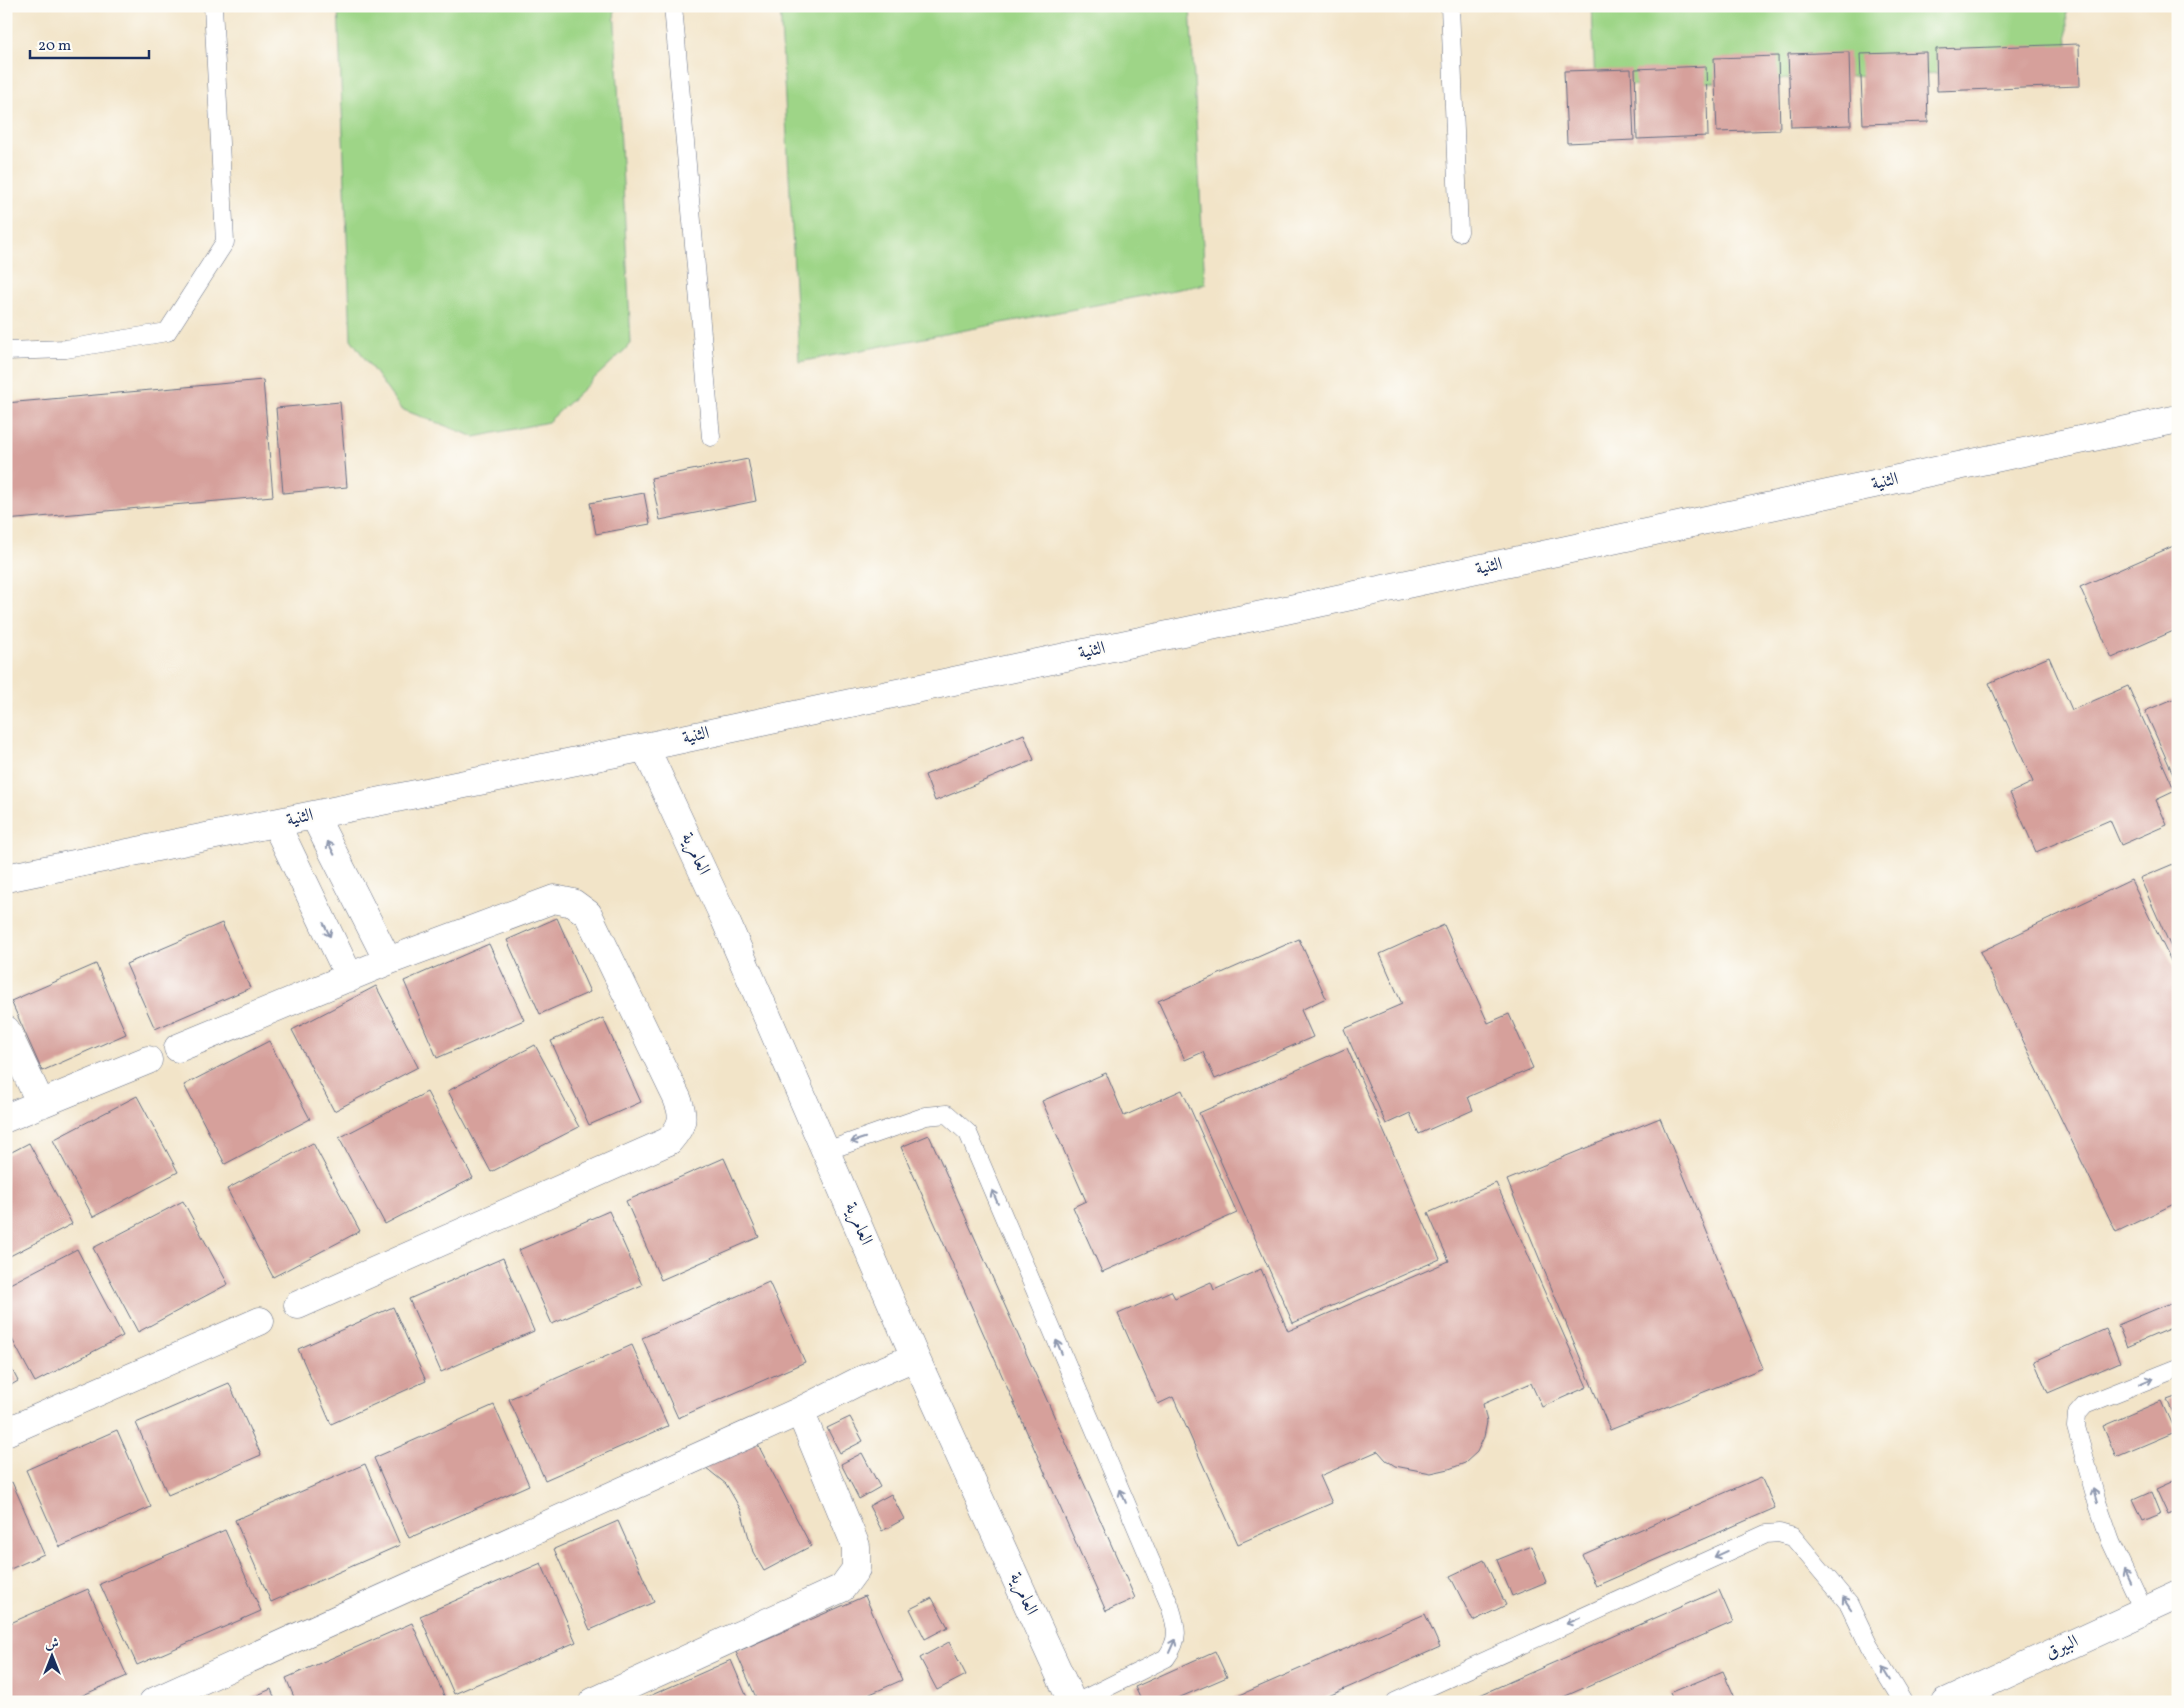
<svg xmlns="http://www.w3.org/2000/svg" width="2184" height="1708" font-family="Vollkorn,Amiri,serif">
<rect width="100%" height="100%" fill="#fdfcf7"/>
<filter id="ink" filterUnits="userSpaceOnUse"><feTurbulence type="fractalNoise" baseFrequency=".02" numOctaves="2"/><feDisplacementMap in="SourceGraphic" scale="10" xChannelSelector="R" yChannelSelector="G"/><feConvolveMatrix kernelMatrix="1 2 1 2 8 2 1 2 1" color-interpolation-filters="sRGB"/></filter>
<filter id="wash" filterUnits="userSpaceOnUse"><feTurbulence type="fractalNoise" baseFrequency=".0096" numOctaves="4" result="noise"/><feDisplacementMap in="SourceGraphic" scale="20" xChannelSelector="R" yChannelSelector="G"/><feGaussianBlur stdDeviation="1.12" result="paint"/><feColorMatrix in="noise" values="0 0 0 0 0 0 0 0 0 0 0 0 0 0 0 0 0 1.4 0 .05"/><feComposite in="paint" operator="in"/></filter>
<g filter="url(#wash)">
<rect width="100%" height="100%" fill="#f2e4c8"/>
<path fill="#9ed587" stroke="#5c8272" d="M338 6H614L631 344 548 422 475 437 401 409 351 339Z
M780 6H1190L1205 284 799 362Z
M1592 6H2066L2069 68 1595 87Z"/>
<g id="blocks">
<path fill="#d6a09b" d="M2079 44 2080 86 1937 91 1936 49Z
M1849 52 1851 125 1791 127 1788 54Z
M1926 52 1928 122 1863 124 1860 54Z
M1778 56 1780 130 1717 132 1714 58Z
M1706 66 1708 136 1637 139 1635 69Z
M1631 69 1634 140 1567 143 1564 71Z
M263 380 273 496 6 520V403Z
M340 402 347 487 283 493 276 408Z
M748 459 756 501 660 520 651 478Z
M644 493 650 524 596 534 590 503Z
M2178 544V629L2112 658 2080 587Z
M2049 657 2072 710 2128 686 2175 791 2156 800 2167 825 2121 845 2110 820 2036 852 2010 793 2033 782 1989 683Z
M2178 697V785L2145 711Z
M1024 734 1034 760 935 801 925 775Z
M2178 862V963L2140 878Z
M2131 880 2178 975V1202L2116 1232 1980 952Z
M557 918 590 992 540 1014 507 940Z
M222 923 250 988 155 1029 126 964Z
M1444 925 1488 1023 1509 1014 1533 1068 1468 1097 1473 1110 1419 1134 1410 1113 1386 1124 1344 1029 1402 1004 1380 954Z
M1299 939 1326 998 1301 1010 1313 1037 1215 1079 1203 1052 1185 1060 1158 1001Z
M489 944 524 1020 437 1058 404 981Z
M96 964 126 1034 42 1071 11 1001Z
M376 986 418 1067 334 1111 292 1030Z
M603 1018 641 1102 589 1125 551 1041Z
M269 1041 310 1119 225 1164 184 1085Z
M535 1045 579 1127 491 1172 448 1091Z
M1347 1048 1440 1259 1293 1323 1199 1113Z
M1106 1073 1124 1116 1182 1090 1237 1213 1102 1272 1073 1207 1086 1201 1042 1101Z
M427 1092 473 1178 385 1224 339 1138Z
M137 1096 178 1172 93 1217 53 1140Z
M1660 1118 1763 1368 1610 1430 1507 1180Z
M929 1135 1135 1598 1106 1611 901 1147Z
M29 1143 72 1224 6 1258V1155Z
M313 1143 360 1231 273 1277 227 1189Z
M724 1158 759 1237 661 1280 626 1201Z
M1496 1183 1587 1387 1542 1407 1531 1383 1483 1404 1487 1422 1484 1437 1477 1452 1465 1463 1449 1469 1431 1473 1395 1466 1386 1460 1378 1451 1320 1476 1332 1503 1238 1544 1173 1397 1158 1404 1118 1314 1171 1291 1175 1298 1211 1282 1214 1290 1261 1269 1288 1331 1449 1261 1428 1213Z
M183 1201 228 1284 138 1332 93 1248Z
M609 1211 642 1285 552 1324 519 1250Z
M77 1249 123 1336 35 1382 6 1328V1286Z
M503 1258 534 1331 441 1372 409 1299Z
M769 1282 805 1362 678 1418 642 1338Z
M2173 1302 2178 1313V1325L2127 1347 2118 1325Z
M393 1307 426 1381 331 1424 298 1349Z
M2106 1329 2120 1362 2048 1393 2034 1361Z
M632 1345 668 1426 545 1480 509 1399Z
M6 1358 18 1381 6 1388Z
M229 1383 261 1455 168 1495 136 1423Z
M2178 1396V1423L2167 1400Z
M2161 1401 2175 1432 2116 1457 2103 1426Z
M494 1405 529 1485 409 1538 374 1458Z
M850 1417 863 1441 840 1453 827 1428Z
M117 1430 151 1507 60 1547 26 1470Z
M756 1441 811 1546 764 1571 753 1552 741 1510 726 1484 705 1467Z
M862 1453 880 1487 859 1499 841 1464Z
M365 1464 400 1545 271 1602 235 1520Z
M1761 1477 1775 1508 1596 1586 1582 1555Z
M2178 1479V1511L2168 1515 2156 1489Z
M12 1482 44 1554 6 1571V1485Z
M2151 1492 2160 1514 2143 1521 2133 1500Z
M891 1494 904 1519 882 1531 869 1506Z
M618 1521 654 1602 590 1630 554 1549Z
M225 1530 261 1611 137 1665 100 1584Z
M1532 1546 1546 1582 1512 1596 1497 1560Z
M1484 1560 1506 1605 1473 1621 1450 1576Z
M541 1563 576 1642 454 1694 420 1616Z
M88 1589 127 1676 67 1702H6V1625Z
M1719 1590 1733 1622 1552 1702H1464Z
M865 1596 902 1680 852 1702H758L736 1652Z
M932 1598 948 1627 925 1639 910 1609Z
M1425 1614 1440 1647 1315 1702H1235L1233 1698Z
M412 1623 446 1700 441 1702H296L286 1678Z
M949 1642 966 1675 937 1690 920 1658Z
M1215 1651 1227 1677 1169 1702H1142L1135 1687Z
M731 1660 749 1702H636Z
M1723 1671 1736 1700 1674 1702 1670 1693Z
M271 1689 276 1702H242Z"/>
</g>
</g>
<g filter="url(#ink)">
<use href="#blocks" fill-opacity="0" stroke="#666e83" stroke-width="1"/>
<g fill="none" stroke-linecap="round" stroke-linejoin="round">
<g stroke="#666e83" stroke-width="19">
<path id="service" d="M673 6 711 437
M1450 6 1459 232
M6 351 66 349 167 332 225 242 213 6
M826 1151 926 1116 947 1114 968 1133 1170 1606C1177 1628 1180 1639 1166 1658L1078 1702
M2143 1610 2111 1542 2097 1502 2076 1427 2077 1414 2085 1405 2178 1368
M1395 1702 1766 1534 1779 1533 1793 1537 1849 1604 1869 1646 1903 1702"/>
</g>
<g stroke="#666e83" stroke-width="29">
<path id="minor" d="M645 747 724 917 915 1357 1072 1702
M314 815 388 961
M276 824 350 978
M6 878 645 747 2178 419
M6 1030 41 1104
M178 1048 388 961 554 899 573 903 588 914 677 1098C685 1118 683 1125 669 1141L298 1305
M6 1118 148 1060
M6 1432 260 1321
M153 1702 800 1411 859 1381 915 1357
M593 1702 842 1588 856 1569V1546L800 1411
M1946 1702 2178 1595"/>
</g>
<use href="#service" stroke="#fff" stroke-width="18"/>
<use href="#minor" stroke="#fff" stroke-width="28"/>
</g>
<defs><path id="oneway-shaft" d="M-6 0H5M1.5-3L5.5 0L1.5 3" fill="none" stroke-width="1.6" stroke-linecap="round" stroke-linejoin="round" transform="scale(1.25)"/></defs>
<g stroke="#8d97ae">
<use href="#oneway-shaft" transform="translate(331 848) rotate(-117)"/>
<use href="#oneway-shaft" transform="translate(327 930) rotate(64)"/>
<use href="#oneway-shaft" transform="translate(858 1140) rotate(162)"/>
<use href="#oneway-shaft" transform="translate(995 1197) rotate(-113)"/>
<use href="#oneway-shaft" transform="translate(1059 1347) rotate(-113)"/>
<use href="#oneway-shaft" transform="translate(2146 1381) rotate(-22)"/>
<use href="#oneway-shaft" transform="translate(1123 1496) rotate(-113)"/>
<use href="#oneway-shaft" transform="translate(2095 1496) rotate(-106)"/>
<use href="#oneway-shaft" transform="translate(1721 1554) rotate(156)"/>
<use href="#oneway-shaft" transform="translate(2127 1576) rotate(-115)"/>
<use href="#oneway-shaft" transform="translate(1847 1603) rotate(-124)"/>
<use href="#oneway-shaft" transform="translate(1573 1621) rotate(156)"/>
<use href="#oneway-shaft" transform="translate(1172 1646) rotate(-66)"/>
<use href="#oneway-shaft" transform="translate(1886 1674) rotate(-121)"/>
</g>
</g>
<g text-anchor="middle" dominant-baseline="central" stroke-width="4" stroke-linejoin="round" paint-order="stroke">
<g font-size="18" fill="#1b2f5e" stroke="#fdfcf7">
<text transform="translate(1885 482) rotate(-12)">الثنية</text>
<text transform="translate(1489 567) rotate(-12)">الثنية</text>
<text transform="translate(1092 651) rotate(-12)">الثنية</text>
<text transform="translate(696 736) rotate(-12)">الثنية</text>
<text transform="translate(300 818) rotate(-12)">الثنية</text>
<text transform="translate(695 854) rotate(65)">العامرية</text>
<text transform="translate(858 1224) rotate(67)">العامرية</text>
<text transform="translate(1023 1594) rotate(66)">العامرية</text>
<text transform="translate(2062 1648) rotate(-25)">البيرق</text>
</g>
</g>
<rect width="2184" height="1708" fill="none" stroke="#fdfcf7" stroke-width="25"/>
<g transform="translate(52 1656)" stroke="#fdfcf7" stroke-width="4" paint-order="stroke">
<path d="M0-4L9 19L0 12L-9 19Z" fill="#1b2f5e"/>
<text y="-8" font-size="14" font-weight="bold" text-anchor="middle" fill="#1b2f5e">ش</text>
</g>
<path d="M30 50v8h119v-8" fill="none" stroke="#1b2f5e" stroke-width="2.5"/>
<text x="38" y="50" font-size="15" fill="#1b2f5e" stroke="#fdfcf7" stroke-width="4" paint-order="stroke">20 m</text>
</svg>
